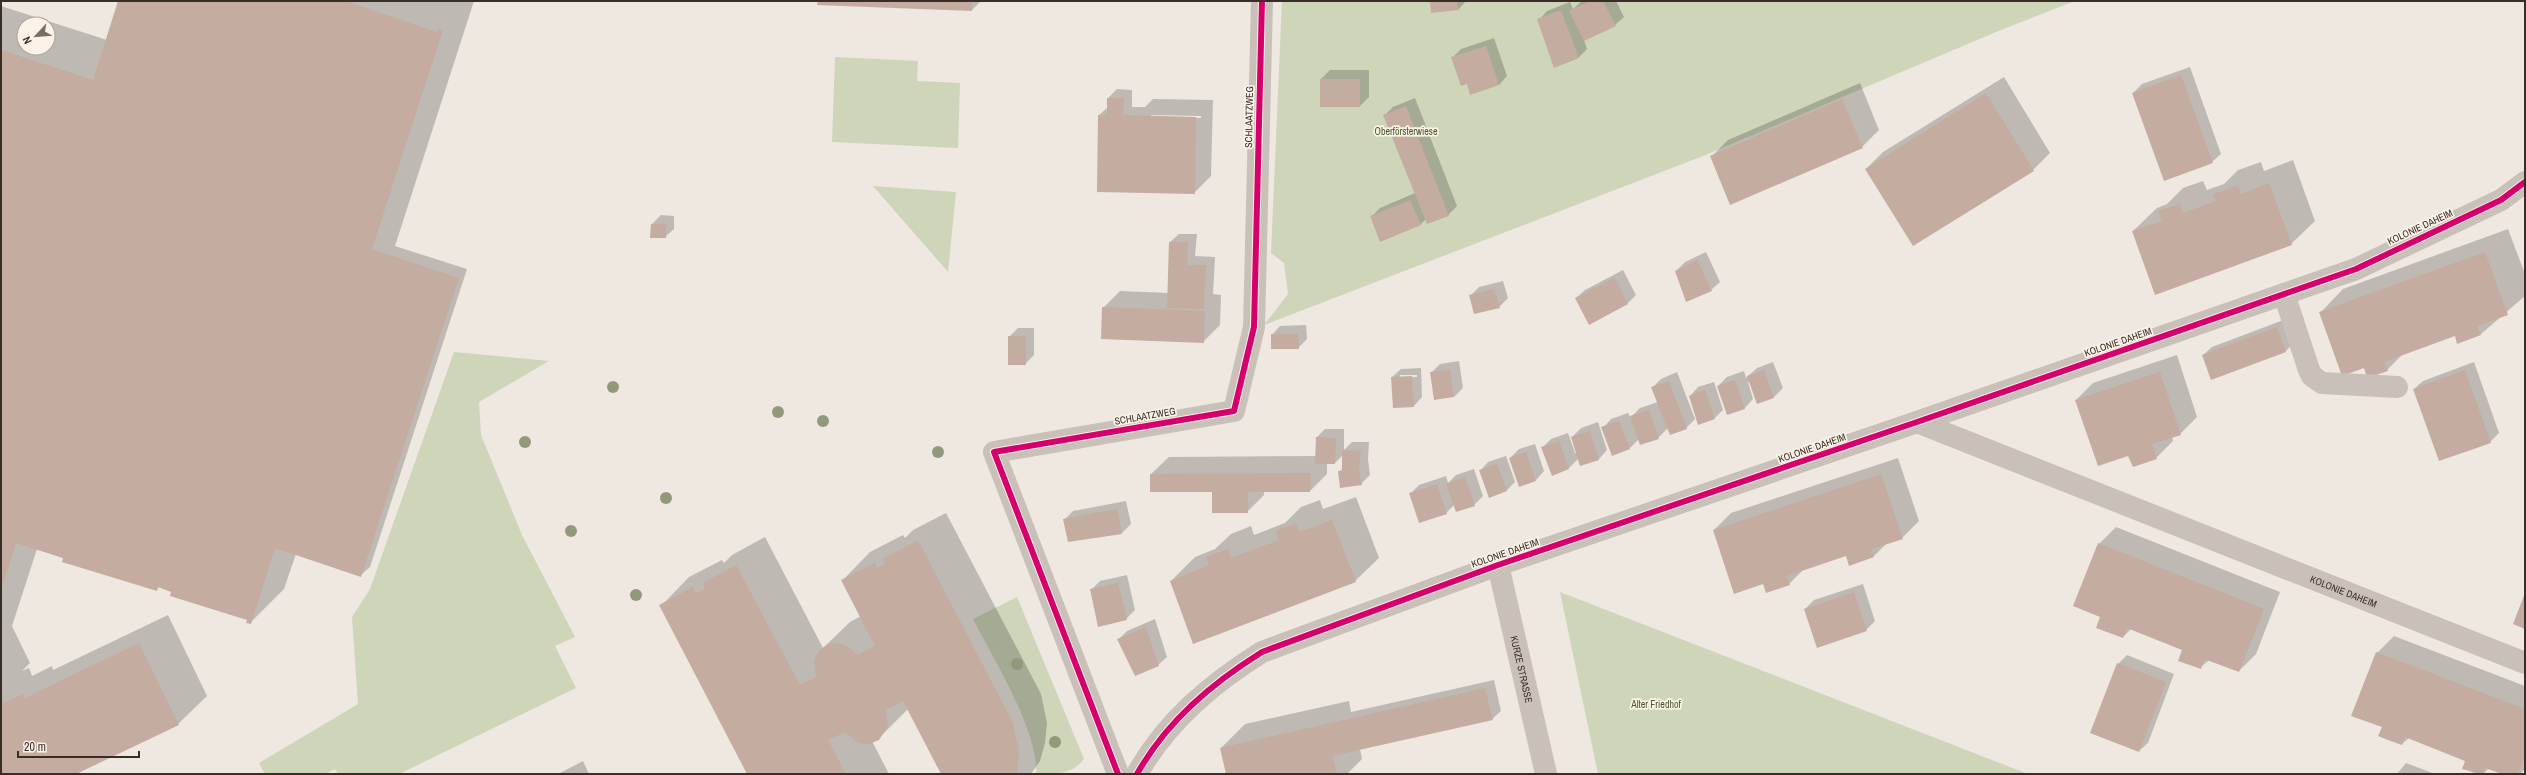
<svg xmlns="http://www.w3.org/2000/svg" width="2526" height="775" font-family="'Archivo Narrow',sans-serif">
<rect width="100%" height="100%" fill="#eee8e0"/>
<path fill="#ced5b9" d="M1282 1H2075L1996 32 1703 156 1264 325 1288 294 1284 263 1271 253Z
M835 57 918 61 917 81 960 83 958 148 832 142Z
M873 186 956 192 948 272Z
M454 352 549 361 479 402 481 435 522 535 575 637 555 646 576 688 399 774H338L335 769 325 774H265L259 763 358 704 352 617 370 589Z
M1560 592 2028 774H1598Z
M1017 597 1084 759C1072 775 1055 774 1036 774 1039 732 993 658 973 619Z"/>
<path fill="#0003" fill-rule="evenodd" d="M119 1H474L395 246 467 269 370 567 361 575 296 554 284 589 250 623 248 619 172 591 159 587 156 590 37 549 12 626 30 663 22 671 29 668 32 676 52 666 53 670 168 615 207 696 178 724 76 774H1V6L107 40ZM24 24H48V48H24Z
M819 1H981L972 10Z
M1431 1H1466L1458 10Z
M1582 1H1616L1624 17 1615 25 1584 40 1587 49 1578 58 1539 20 1547 11 1570 2 1573 9Z
M1494 38 1507 76 1499 85 1452 58 1461 49Z
M2190 67 2221 154 2212 162 2133 93 2142 84Z
M1330 70H1369V97L1360 106 1321 79Z
M2004 77 2050 153 2033 170 1866 169 1883 152Z
M1860 83 1879 130 1862 147 1711 157 1728 140Z
M1117 89 1132 90V107H1145L1153 99 1213 100 1211 176 1194 193 1099 115 1108 107V98ZM1151 115 1201 116V118L1151 117Z
M1415 98 1457 206 1448 215 1426 219 1420 225 1371 217 1380 208 1415 193 1384 116 1393 107Z
M2293 160 2315 221 2291 244 2133 231 2157 208 2167 204 2183 188 2203 181 2207 190 2224 184 2238 170 2261 162 2264 171Z
M661 215 674 216V229L665 237 652 224Z
M2508 229 2525 274V296L2481 334 2455 335 2403 354 2387 370 2364 367 2320 313 2343 289Z
M1179 234H1197L1195 256 1215 257 1213 294 1221 295 1220 325 1203 342 1103 308 1120 291 1169 293 1170 242Z
M1706 252 1720 282 1711 290 1676 271 1685 262Z
M1623 270 1636 295 1628 303 1589 324 1576 298 1585 290Z
M1503 281 1508 298 1499 307 1470 296 1479 287Z
M2286 319 2294 342 2286 351 2211 379 2203 355 2212 347Z
M1306 325 1307 339 1298 348 1272 335 1280 326Z
M1018 328H1034V355L1025 364 1009 337Z
M2177 355 2197 417 2180 434 2172 437 2173 441 2156 458 2129 454 2076 400 2093 383Z
M1459 361 1463 388 1454 397 1431 373 1440 364Z
M1773 362 1783 388 1774 397 1757 403 1750 382H1748L1753 399 1745 408 1727 414 1718 386 1727 377 1744 371 1746 378 1757 368Z
M2474 362 2499 433 2490 442 2414 389 2423 381Z
M1421 368 1422 397 1414 406 1392 377 1401 369ZM1400 375H1417V377H1400Z
M1677 372 1695 419 1686 428H1668L1658 438 1639 439 1630 448 1603 428 1611 419 1628 413 1633 422 1632 416 1640 408 1658 402 1653 387 1661 379Z
M1714 382 1723 410 1715 418 1690 396 1698 387Z
M1598 422 1607 450 1599 459 1581 464 1579 458 1569 468 1552 474 1543 447 1551 439 1568 433 1575 453H1577L1572 437 1581 428Z
M1325 429H1344V450L1352 442H1369L1368 459 1370 475 1361 484 1339 472 1343 468V455L1335 463H1327V474L1310 491H1264V495L1247 512 1213 491 1151 474 1169 457 1316 456V438Z
M1535 444 1544 471 1536 480 1510 458 1519 449Z
M1506 456 1515 482 1506 491 1480 471 1488 462Z
M1898 458 1919 521 1902 538 1887 543 1874 556 1850 564 1847 555 1804 569 1789 584 1763 583 1714 530 1731 513Z
M1474 469 1483 496 1474 505H1454L1446 513 1410 494 1419 485 1446 476 1448 483 1456 475Z
M1356 497 1379 558 1355 581H1171L1195 557 1215 549 1231 534 1251 526 1254 535 1285 523 1301 507 1320 500 1323 509Z
M1126 501 1131 524 1122 533 1064 520 1073 511Z
M946 513 1041 694 1047 723 1045 743 1040 761 1031 774H942L908 709 878 739 872 741 889 774H748L661 606 689 577 722 560 724 563 732 555 765 537 823 648 850 622 861 616 842 581 870 552 903 535 905 538 913 530Z
M2116 527 2280 592 2256 654 2239 671 2209 660 2200 668 2184 650 2131 629 2123 637 2099 544Z
M1127 575 1135 610 1126 619 1091 590 1100 581Z
M1863 584 1875 621 1866 630 1805 609 1814 600Z
M1155 619 1167 657 1158 665 1119 639 1127 631Z
M2394 636 2525 686V769L2520 774H2505L2489 768 2483 774H2478L2463 769 2467 760 2409 738 2402 744 2383 727 2377 653Z
M2127 655 2174 674 2148 743 2139 751 2118 664Z
M1494 680 1501 711 1492 719 1360 749 1362 759 1347 774H1227L1221 748 1245 724 1349 701 1351 712Z
M583 761 589 774H558Z
M2406 763 2435 774H2397Z"/>
<path fill="#c4aca0" d="M118 1H345L437 32 438 29 443 30 372 249 459 278 361 577 275 548 251 624 246 623 247 620 170 596 171 592 158 587 157 591 62 562 63 558 16 543 1 590V50L93 80Z
M818 1H972V11L817 5Z
M1430 1H1457L1458 10 1431 13Z
M1590 1H1603L1616 26 1584 41 1569 11Z
M1561 10 1579 58 1554 68 1537 19Z
M1486 46 1499 85 1470 95 1467 84 1461 86 1451 57Z
M2181 75 2213 163 2164 181 2132 93Z
M1320 79H1360V107H1320Z
M1986 93 2034 171 1913 246 1865 169Z
M1107 98H1124L1123 115 1196 117 1195 194 1097 192 1098 115H1107Z
M1842 99 1863 148 1730 205 1710 156Z
M1406 106 1449 216 1427 224 1383 115Z
M2269 183 2292 245 2155 295 2132 231 2162 221 2158 211 2170 207 2180 204 2183 213 2216 201 2213 194 2238 185 2241 194Z
M1410 200 1421 225 1380 242 1370 216Z
M651 224H666V238H650Z
M1169 242H1188L1187 265H1206L1204 309 1167 308Z
M2485 252 2508 315 2477 326 2481 335 2457 344 2455 336 2384 362 2388 371 2367 378 2364 368 2342 376 2319 312Z
M1697 260 1712 291 1686 302 1675 271Z
M1615 278 1628 304 1589 325 1575 298Z
M1494 289 1500 308 1474 314 1469 295Z
M1102 307 1205 311 1204 343 1101 339Z
M2277 327 2286 352 2211 380 2202 355Z
M1271 334H1298L1299 349H1271Z
M1008 336H1026V365H1008Z
M1450 370 1454 397 1434 400 1430 372Z
M1764 370 1774 398 1757 404 1747 376Z
M2465 370 2491 443 2439 461 2413 389Z
M2160 372 2181 435 2152 444 2157 459 2133 467 2128 456 2098 466 2075 400Z
M1412 376 1414 407 1393 408 1391 377Z
M1735 380 1745 409 1727 415 1717 386Z
M1669 381 1687 429 1670 435 1651 387Z
M1705 390 1715 419 1698 425 1689 396Z
M1649 410 1659 439 1640 445 1630 416Z
M1619 421 1630 449 1612 456 1601 427Z
M1590 431 1599 460 1580 466 1571 437Z
M1316 437 1336 438 1335 464H1315Z
M1559 441 1569 469 1552 476 1541 447Z
M1342 450 1361 451 1359 469 1362 485 1340 488 1338 471H1342Z
M1526 452 1536 481 1519 487 1509 458Z
M1497 464 1507 491 1489 498 1479 470Z
M1311 473 1310 492H1248V513H1212V492H1150V474Z
M1881 474 1903 539 1872 549 1874 557 1849 566 1846 556 1787 576 1790 585 1766 593 1763 584 1734 594 1713 530Z
M1465 477 1475 506 1456 512 1446 484Z
M1437 484 1447 514 1419 523 1409 493Z
M1117 509 1122 534 1068 542 1063 519Z
M1332 520 1356 582 1193 644 1170 581 1209 565 1206 557 1228 549 1231 558 1279 540 1276 531 1296 523 1300 532Z
M918 540 1013 723 1019 752 1017 774H941L903 701 886 710 888 726 879 740 869 744 858 743 845 732 828 740 846 774H747L659 605 693 587 696 593 705 589 703 583 736 565 800 685 816 677 814 660 820 650 827 645 834 643 845 645 858 655 875 646 841 580 875 563 877 568 886 563 883 559Z
M2098 543 2264 609 2239 672 2204 659 2201 669 2178 661 2182 650 2127 628 2123 638 2096 628 2100 617 2073 606Z
M1118 583 1127 620 1098 627 1090 589Z
M1854 592 1867 631 1817 648 1804 609Z
M2525 593V629L2513 624Z
M1146 627 1159 666 1135 676 1117 639Z
M139 643 179 725 76 774H1V698L4 703 23 694 25 698Z
M2376 652 2525 709V755L2518 774H2502L2485 768 2483 774 2462 769 2465 761 2405 737 2402 745 2388 740 2378 736 2382 727 2351 716Z
M2117 663 2166 682 2139 752 2090 733Z
M1485 688 1493 720 1332 756 1337 774H1226L1220 748Z"/>
<g fill="none" stroke-linecap="round" stroke-linejoin="round">
<g stroke="#c8c0b9" stroke-width="22">
<path d="M2284 294 2309 370 2312 376 2322 383 2397 387"/>
<path id="s1" d="M1917 422 2525 663"/>
<path id="s2" d="M1498 565 1546 774"/>
<path d="M1118 774 994 452 1234 411 1254 327 1262 1"/>
<path d="M1137 774C1167 721 1211 684 1262 652L1498 565 1917 422 2356 269 2501 200 2525 182"/>
</g>
<g stroke="#fbf3e7" stroke-width="8">
<path id="cycleway" d="M1118 774 994 452 1234 411 1254 327 1262 1
M1137 774C1167 721 1211 684 1262 652L1498 565 1917 422 2356 269 2501 200 2525 182"/>
</g>
<use href="#cycleway" stroke="#d6006c" stroke-width="6"/>
</g>
<g fill="#92997b">
<circle cx="613" cy="387" r="6"/>
<circle cx="778" cy="412" r="6"/>
<circle cx="823" cy="421" r="6"/>
<circle cx="525" cy="442" r="6"/>
<circle cx="938" cy="452" r="6"/>
<circle cx="666" cy="498" r="6"/>
<circle cx="571" cy="531" r="6"/>
<circle cx="636" cy="595" r="6"/>
<circle cx="1017" cy="664" r="6"/>
<circle cx="1055" cy="742" r="6"/>
</g>
<g text-anchor="middle" dominant-baseline="central" stroke-width="3.5" stroke-linejoin="round" paint-order="stroke">
<g font-size="10" fill="#392d27" stroke="#fbf3e7">
<text transform="translate(1249 117) rotate(-89)">SCHLAATZWEG</text>
<text transform="translate(2420 227) rotate(-25)">KOLONIE DAHEIM</text>
<text transform="translate(2118 342) rotate(-19)">KOLONIE DAHEIM</text>
<text transform="translate(1145 416) rotate(-10)">SCHLAATZWEG</text>
<text transform="translate(1812 448) rotate(-19)">KOLONIE DAHEIM</text>
<text transform="translate(1505 553) rotate(-19)">KOLONIE DAHEIM</text>
<text stroke="none"><textPath href="#s1" startOffset="459">KOLONIE DAHEIM</textPath></text>
<text stroke="none"><textPath href="#s2" startOffset="107">KURZE STRASSE</textPath></text>
</g>
<g font-size="10" fill="#465928" stroke="#fbf3e7">
<text x="1406" y="131">Oberförsterwiese</text>
<text x="1656" y="704">Alter Friedhof</text>
</g>
</g>
<rect width="2526" height="775" fill="none" stroke="#392d27" stroke-width="4"/>
<g transform="translate(36 36) rotate(244)"><circle r="19" fill="#fbf3e7" stroke="#ada49a"/>
<path d="M0-3L7 15L0 10L-7 15Z" fill="#786e68"/>
<text y="-6" font-size="11" font-weight="bold" text-anchor="middle" fill="#392d27">N</text>
</g>
<path d="M18 751v6h121v-6" fill="none" stroke="#392d27" stroke-width="2"/>
<text x="24" y="751" font-size="12" fill="#392d27" stroke="#fbf3e7" stroke-width="3" paint-order="stroke">20 m</text>
</svg>
